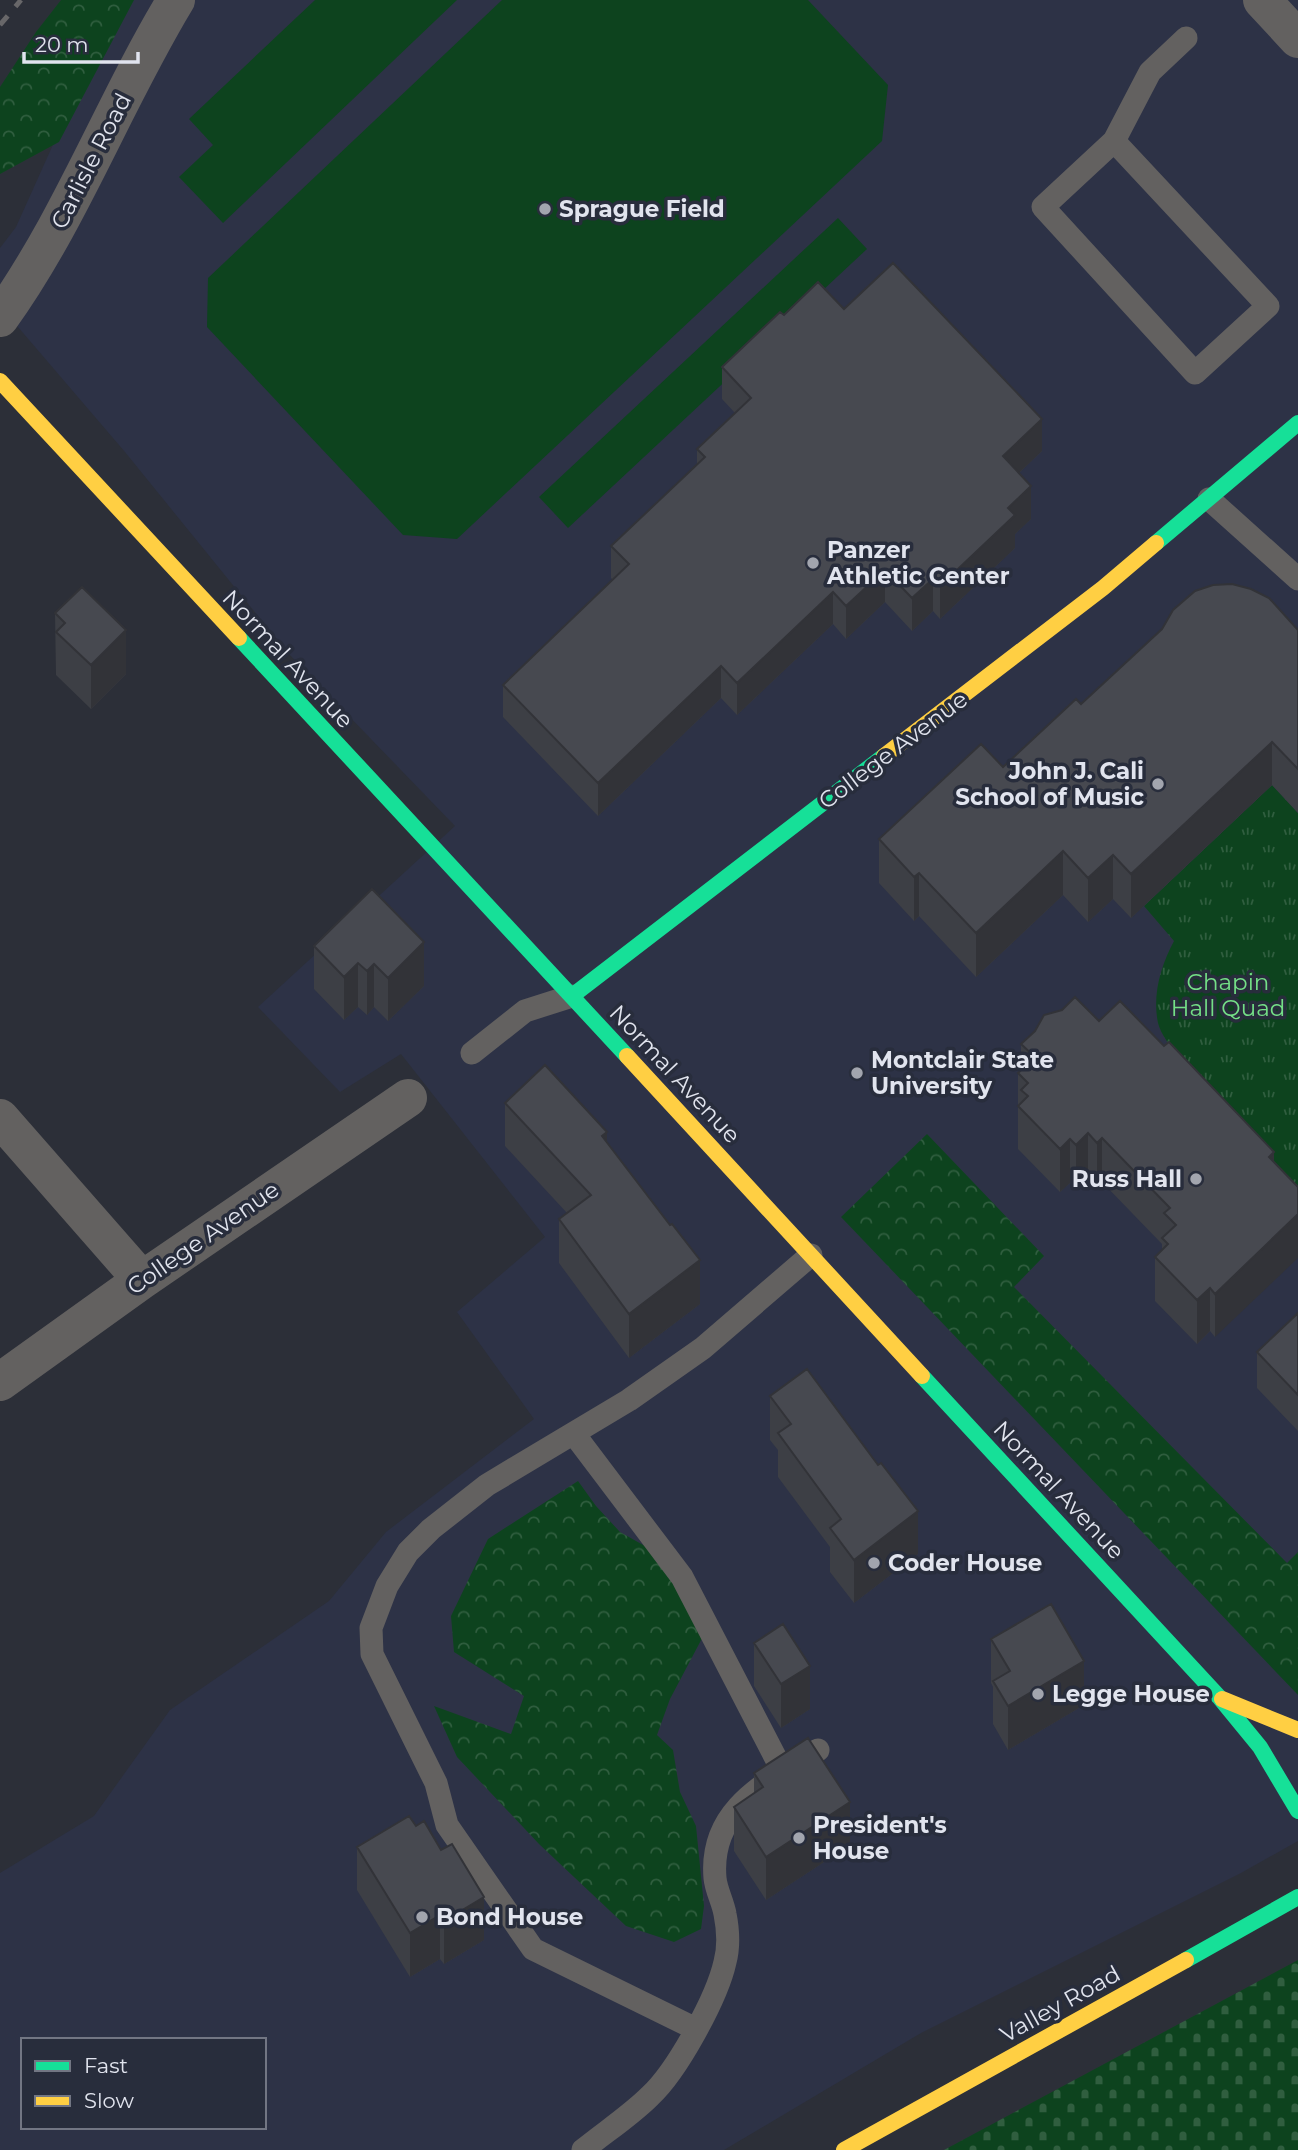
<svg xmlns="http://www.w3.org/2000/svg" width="1298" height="2150" font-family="Montserrat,sans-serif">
<defs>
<pattern id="forest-crowns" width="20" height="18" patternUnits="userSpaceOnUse" patternTransform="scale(1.75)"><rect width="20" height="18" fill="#0d431e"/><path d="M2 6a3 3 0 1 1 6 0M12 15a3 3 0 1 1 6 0" fill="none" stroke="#305e3f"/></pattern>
<pattern id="cemetery-stones" width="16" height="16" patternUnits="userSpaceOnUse" patternTransform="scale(1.75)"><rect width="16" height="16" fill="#0d431e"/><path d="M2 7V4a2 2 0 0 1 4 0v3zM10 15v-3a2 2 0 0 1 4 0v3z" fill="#305e3f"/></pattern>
<pattern id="park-tufts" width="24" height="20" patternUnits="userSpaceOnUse" patternTransform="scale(1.75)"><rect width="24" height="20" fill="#0d431e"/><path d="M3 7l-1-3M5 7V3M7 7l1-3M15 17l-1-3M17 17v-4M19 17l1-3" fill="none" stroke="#305e3f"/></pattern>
</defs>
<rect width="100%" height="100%" fill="#2c2f38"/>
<path fill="#2d3246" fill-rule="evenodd" d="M118 0H1298V1841L1241 1873 921 2033 724 2150H0V1873L94 1816 170 1710 329 1601 386 1532 534 1419 457 1312 545 1237 401 1054 340 1092 258 1007 455 826 288 653 125 452 0 306V248L16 227ZM23 2040H264V2127H23Z"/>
<path fill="url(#forest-crowns)" d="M61 0H134L59 142 0 174V87L36 32Z
M927 1134 1044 1256 1014 1287 1287 1563 1298 1552V1695L841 1217Z
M578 1481 596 1506 620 1532 652 1550 708 1627 670 1699 657 1735 673 1750 680 1792 696 1826 704 1906 701 1929 674 1942 626 1926 539 1844 457 1757 434 1706 511 1734 524 1696 454 1652 451 1616 488 1539Z"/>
<path fill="url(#cemetery-stones)" d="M1298 1960V2150H944Z"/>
<path fill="url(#park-tufts)" d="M1272 785 1298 813V1191C1269 1159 1241 1127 1212 1095 1198 1079 1163 1044 1158 1023 1152 995 1161 965 1174 941L1144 906Z"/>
<path fill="#0d431e" d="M315 0H457L223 223 179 177 213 145 189 119Z
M502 0H808L888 85 882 141 457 539 403 535 207 327 208 278Z
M838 218 867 249 568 528 539 497Z"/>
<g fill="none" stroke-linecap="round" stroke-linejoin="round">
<path stroke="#636160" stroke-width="23" d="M1114 141 1043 207 1195 373 1268 306 1114 141 1150 72 1186 38
M1209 499 1298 579
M472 1053 525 1011 572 996
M574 1434 682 1577 783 1772
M696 2029 533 1949 447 1825 436 1783 372 1654 371 1628 387 1586 408 1552 431 1529 487 1485 629 1400 703 1348 811 1255
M583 2150C605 2132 630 2116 650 2096 677 2071 717 1998 725 1962 729 1947 728 1929 725 1914 723 1902 716 1890 715 1878 709 1808 768 1782 818 1750"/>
<path stroke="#636160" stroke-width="38" d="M1262 0 1298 39
M0 318C71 219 113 104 176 0
M0 1118 142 1280
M0 1382 142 1280 408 1098"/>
<path stroke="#16e098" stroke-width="16" d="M1156 543 1298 423
M239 638 627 1056
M572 996 884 756
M922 1376 1219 1697 1260 1747 1298 1811
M1186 1960 1298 1897"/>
<path stroke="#ffcf43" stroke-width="16" d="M0 381 239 638
M884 756 1103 588 1156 543
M627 1056 922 1376
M1222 1699 1298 1730
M844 2150 1186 1960"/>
<path stroke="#686769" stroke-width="5" stroke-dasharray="12 12" stroke-linecap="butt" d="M0 25 21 0"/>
</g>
<path fill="#3d3f45" d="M844 309 1042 451 1019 473 1031 519 1015 534V548L940 619 933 611 912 631 885 602 846 639 833 624 737 715 721 698 598 816 503 717V685L613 580 611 578V546L697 464V449L735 413 722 399V367L784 315Z
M55 613 126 674 91 709 56 675Z
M1298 630V813L1272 785 1131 918 1113 899 1088 922 1063 895 976 977 919 916 914 921 879 883V839L1003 767 1081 704Z
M372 889 424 986 388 1021 374 1007 367 1015 358 1007 344 1020 314 989V946Z
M1099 1021 1164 1046 1274 1152 1215 1337 1210 1331 1197 1344 1155 1301V1257L1162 1250V1244L1102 1182 1097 1186 1088 1177 1076 1189 1070 1183 1060 1192 1018 1149V1073L1021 1070V1044Z
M505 1103 607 1142 700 1304 629 1358 559 1263V1219L567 1213 505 1146Z
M1298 1313V1431L1257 1388V1352Z
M770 1396 918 1554 854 1603 830 1572V1547L778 1477V1450L770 1440Z
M991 1639 1084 1705 1008 1750 993 1724V1687L991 1683Z
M754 1643 810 1709 781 1728 754 1686Z
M754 1773 850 1845 766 1900 734 1851V1807L754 1794Z
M357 1847 484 1940 444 1964 440 1959 410 1977 357 1890Z"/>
<path fill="#323338" d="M1042 419V451L1003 488V456Z
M1031 486V519L1015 534V548L940 619V586L1008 508Z
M885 570V602L846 639V606Z
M933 579V611L912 631V598Z
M833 592V624L737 715V683Z
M126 630V674L91 709V665Z
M721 666V698L598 816V783Z
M1272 742V785L1131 918V874Z
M1063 851V895L976 977V933Z
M1113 855V899L1088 922V878Z
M919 873V916L914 921V877Z
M424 942V986L388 1021V978Z
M358 963V1007L344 1020V977Z
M374 964V1007L367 1015V971Z
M607 1132V1175L602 1136Z
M1088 1133V1177L1076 1189V1145Z
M1102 1138V1182L1097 1186V1143Z
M1070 1139V1183L1060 1192V1149Z
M1274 1152V1196L1269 1157Z
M1298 1214V1258L1215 1337V1294Z
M700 1260V1304L629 1358V1314Z
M1210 1288V1331L1197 1344V1300Z
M918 1511V1554L854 1603V1560Z
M1084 1661V1705L1008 1750V1706Z
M810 1666V1709L781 1728V1684Z
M850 1802V1845L766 1900V1857Z
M484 1897V1940L444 1964V1921Z
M440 1915V1959L410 1977V1933Z"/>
<path fill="#474950" stroke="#323338" stroke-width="2" d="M893 263 1042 419 1003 456 1031 486 1008 508 1015 515 940 586 933 579 912 598 885 570 846 606 833 592 737 683 721 666 598 783 503 685 629 564 611 546 705 457 697 449 751 398 722 367 780 312 784 315 818 282 844 309Z
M1232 584 1251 589 1269 598 1298 630V769L1272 742 1131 874 1113 855 1088 878 1063 851 976 933 919 873 914 877 879 839 981 744 1003 767 1076 699 1081 704 1162 629 1173 610 1195 591 1213 585Z
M82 587 126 630 91 665 56 632 65 623 55 613Z
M372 889 424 942 388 978 374 964 367 971 358 963 344 977 314 946Z
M1075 997 1099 1021 1120 1001 1164 1046 1169 1042 1274 1152 1269 1157 1298 1187V1214L1215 1294 1210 1288 1197 1300 1155 1257 1168 1244 1162 1238 1176 1225 1164 1213 1170 1208 1102 1138 1097 1143 1088 1133 1076 1145 1070 1139 1060 1149 1018 1106 1028 1096 1021 1090 1028 1083 1018 1073 1035 1057 1021 1044 1035 1031 1044 1015 1062 1010Z
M545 1065 607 1132 602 1136 670 1225 672 1224 700 1260 629 1314 559 1219 591 1195 505 1103Z
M1298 1313V1395L1257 1352Z
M807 1369 878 1465 881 1463 918 1511 854 1560 830 1528 841 1519 778 1433 791 1424 770 1396Z
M1051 1604 1084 1661 1008 1706 993 1681 1010 1671 991 1639Z
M783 1624 810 1666 781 1684 754 1643Z
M808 1738 850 1802 766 1857 734 1807 763 1787 754 1773Z
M409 1816 416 1826 424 1821 441 1850 452 1844 484 1897 444 1921 440 1915 410 1933 357 1847Z"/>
<g fill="#a2a5ae" stroke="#282d3c" stroke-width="2.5">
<circle cx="545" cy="209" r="7"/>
<circle cx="813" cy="563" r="7"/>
<circle cx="1158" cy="784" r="7"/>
<circle cx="857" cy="1073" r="7"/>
<circle cx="1196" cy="1179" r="7"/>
<circle cx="874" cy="1563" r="7"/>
<circle cx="1038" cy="1694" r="7"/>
<circle cx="799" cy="1838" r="7"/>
<circle cx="422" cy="1917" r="7"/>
</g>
<g text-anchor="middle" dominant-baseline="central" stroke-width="7" stroke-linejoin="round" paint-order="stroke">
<g font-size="23" fill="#e1e4ee" stroke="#282d3c">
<text transform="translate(91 161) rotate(-63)">Carlisle Road</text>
<text transform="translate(288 659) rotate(47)">Normal Avenue</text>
<text transform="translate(893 750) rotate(-37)">College Avenue</text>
<text transform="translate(675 1074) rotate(47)">Normal Avenue</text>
<text transform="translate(203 1238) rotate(-35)">College Avenue</text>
<text transform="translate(1059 1490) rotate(47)">Normal Avenue</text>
<text transform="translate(1060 2004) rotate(-29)">Valley Road</text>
</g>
<g font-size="23" font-weight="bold" fill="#e1e4ee" stroke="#282d3c" text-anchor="start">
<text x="559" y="209">Sprague Field</text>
<text x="827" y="550">Panzer<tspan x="827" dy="26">Athletic Center</tspan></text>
<text x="1144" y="771" text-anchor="end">John J. Cali<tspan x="1144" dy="26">School of Music</tspan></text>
<text x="871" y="1060">Montclair State<tspan x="871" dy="26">University</tspan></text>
<text x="1182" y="1179" text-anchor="end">Russ Hall</text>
<text x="888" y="1563">Coder House</text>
<text x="1052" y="1694">Legge House</text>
<text x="813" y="1825">President's<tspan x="813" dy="26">House</tspan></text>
<text x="436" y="1917">Bond House</text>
</g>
<g font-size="23" fill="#74e087" stroke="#282d3c">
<text x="1228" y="982">Chapin<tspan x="1228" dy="26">Hall Quad</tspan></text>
</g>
</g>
<rect x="21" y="2038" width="245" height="91" fill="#282d3c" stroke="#727683" stroke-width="2"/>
<rect x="35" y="2061" width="35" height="10" fill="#16e098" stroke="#727683" stroke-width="2"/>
<text x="84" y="2073" font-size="21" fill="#e1e4ee">Fast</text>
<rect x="35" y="2096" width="35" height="10" fill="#ffcf43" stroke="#727683" stroke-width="2"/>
<text x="84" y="2108" font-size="21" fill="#e1e4ee">Slow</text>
<path d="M24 52v10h114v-10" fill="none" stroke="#e1e4ee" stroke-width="3.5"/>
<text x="35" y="52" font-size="21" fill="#e1e4ee" stroke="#282d3c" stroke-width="5" paint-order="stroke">20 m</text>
</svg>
